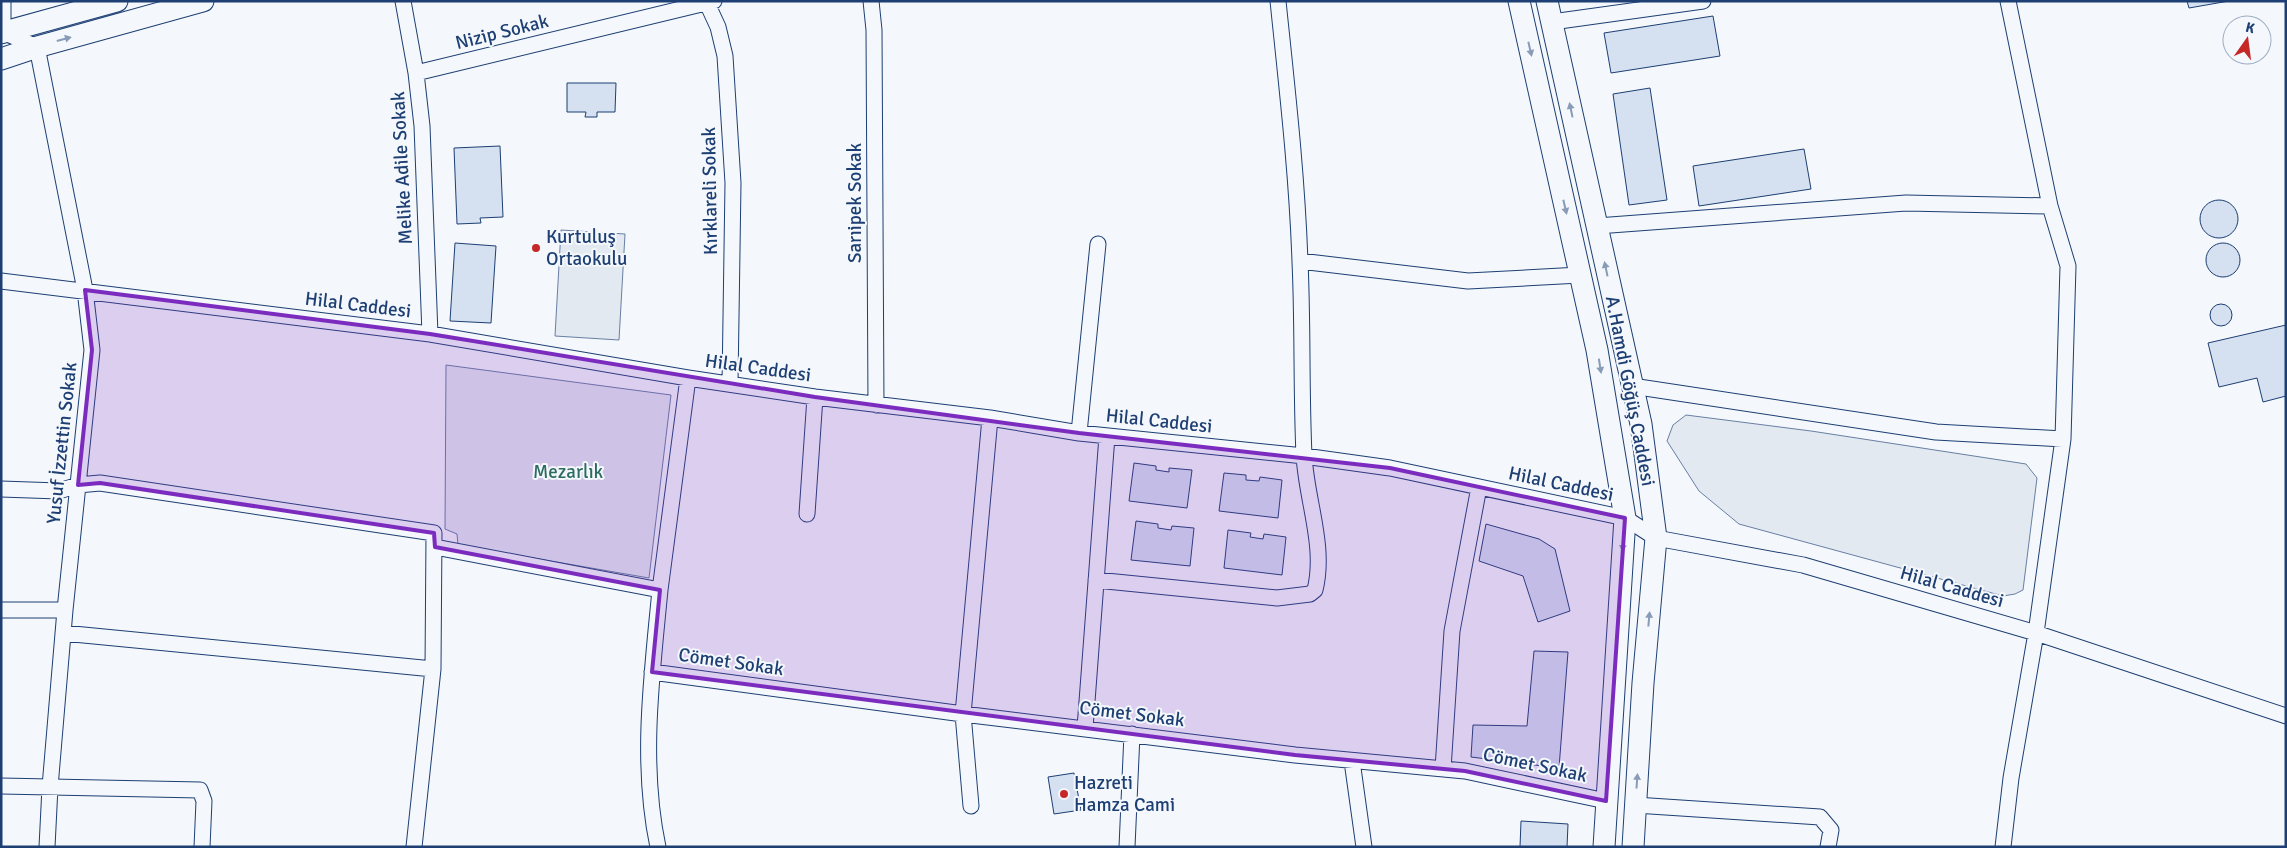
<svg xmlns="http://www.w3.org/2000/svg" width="2287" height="848" font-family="Signika,sans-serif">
<rect width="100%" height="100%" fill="#f4f7fb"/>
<path fill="#e3e9f0" stroke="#687fa3" d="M561 230 625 234 619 340 555 336Z
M446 365 671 395 649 578 458 545 457 534 445 529Z
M1686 415 1811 431 2026 464 2037 478 2023 590 2015 594 2003 596 1739 524 1699 491 1667 441 1673 425Z"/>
<path fill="#d5e0f0" stroke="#1d3f73" d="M2187 1H2229L2189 8Z
M1713 16 1720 56 1611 73 1604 33Z
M567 83H616L615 112H597V117H585L586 112H567Z
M1650 88 1667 200 1629 205 1613 94Z
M500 146 503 217 480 218 481 223 457 224 454 148Z
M1804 149 1811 189 1699 206 1693 166Z
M2200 219a19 19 0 1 1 38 0a19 19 0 1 1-38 0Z
M455 243 496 246 491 323 450 321Z
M2206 260a17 17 0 1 1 34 0a17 17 0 1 1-34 0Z
M2210 315a11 11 0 1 1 22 0a11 11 0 1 1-22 0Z
M2286 325V396L2263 402 2257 378 2219 387 2208 343Z
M1134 463 1156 466V470L1169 472V468L1192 470 1187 508 1129 501Z
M1224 473 1246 475V480L1259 481 1260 477 1282 480 1278 518 1219 511Z
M1136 521 1158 524V528L1171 530 1172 526 1194 528 1190 566 1131 560Z
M1486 524 1539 539 1555 549 1570 611 1538 622 1523 576 1479 561Z
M1228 530 1251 533 1250 537 1263 539 1264 534 1286 537 1282 575 1224 568Z
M1534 651 1568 652 1559 768 1471 757 1473 725 1527 726Z
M1074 773 1081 810 1054 814 1048 777Z
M1521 821 1568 824 1567 847H1520Z"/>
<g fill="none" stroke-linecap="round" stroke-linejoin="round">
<g stroke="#1d3f73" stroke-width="17">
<path id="street" d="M3 1V32L37 47 85 290 92 350 65 610 50 787 47 847
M403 1 416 73 422 126 430 334
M706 1 718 27 725 56 733 183 730 384
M871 1 874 30 876 405
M1552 22 1703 1
M416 73 714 1
M1597 226 1906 203 2050 206
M1300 261 1468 281 1580 275
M1 281 430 334 688 378 815 397 990 418 1079 433 1304 456 1390 468 1625 518 1656 538 1803 565 2036 633 2286 716
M1632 386 1936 432 2063 439
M1079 433 1098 244
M1 489 59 491 78 485 100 483 434 533 433 669 414 847
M807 514 815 397
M435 547 660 590C652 674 640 763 658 847
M1096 580 1277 598 1310 594 1315 590C1326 546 1306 499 1304 455 1301 390 1303 326 1300 262 1297 174 1287 88 1278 1
M660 590 688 378
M1 610H65
M63 633 433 669
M652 672 963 714 1295 755 1465 771 1606 801
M1085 728 1107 436
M1352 761 1364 847
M1443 769 1452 631 1479 487
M1 786 200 790 204 801 202 847
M1635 805 1820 817 1831 830 1828 847
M971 806 963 714 990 418
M1127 847 1132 734
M2003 847 2011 778 2036 633 2063 439 2068 266 2050 206 2008 1"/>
</g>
<g stroke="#1d3f73" stroke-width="23">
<path id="secondary" d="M1519 1 1597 350 1625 518 1604 847
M1547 1 1641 424 1656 538 1643 683 1633 847
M1 33 117 1
M1 59 37 47 203 1"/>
</g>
<use href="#street" stroke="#f4f7fb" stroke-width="15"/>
<use href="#secondary" stroke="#f4f7fb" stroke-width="21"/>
</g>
<defs><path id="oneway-solid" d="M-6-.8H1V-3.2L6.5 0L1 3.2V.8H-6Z" transform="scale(1.25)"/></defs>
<g fill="#889bb7">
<use href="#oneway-solid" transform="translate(64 39) rotate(-15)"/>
<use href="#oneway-solid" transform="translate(1530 49) rotate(77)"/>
<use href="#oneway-solid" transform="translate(1571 110) rotate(-102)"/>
<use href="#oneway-solid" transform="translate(1565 207) rotate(77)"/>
<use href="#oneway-solid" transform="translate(1606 269) rotate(-102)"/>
<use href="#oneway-solid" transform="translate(1600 366) rotate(81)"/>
<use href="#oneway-solid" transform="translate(1623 544) rotate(94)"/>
<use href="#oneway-solid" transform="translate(1649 619) rotate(-85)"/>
<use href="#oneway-solid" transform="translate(1637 781) rotate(-86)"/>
</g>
<path fill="#7b2cbf" fill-opacity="0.2" stroke="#7b2cbf" stroke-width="4" stroke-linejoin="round" d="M85 290 430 334 815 397 1079 433 1390 468 1625 518 1606 801 1465 771 1295 755 652 672 660 590 435 547 434 533 100 483 78 485 92 350Z"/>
<g fill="#c62828" stroke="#f4f7fb" stroke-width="2">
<circle cx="536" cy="248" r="5"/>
<circle cx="1064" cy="794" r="5"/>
</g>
<g text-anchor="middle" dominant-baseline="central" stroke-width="4" stroke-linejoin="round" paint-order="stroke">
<g font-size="19" fill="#1d3f73" stroke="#f4f7fb">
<text transform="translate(502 32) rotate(-14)">Nizip Sokak</text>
<text transform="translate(402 168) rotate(-93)">Melike Adile Sokak</text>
<text transform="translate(710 191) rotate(-91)">Kırklareli Sokak</text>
<text transform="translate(855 203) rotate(-90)">Sarıipek Sokak</text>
<text transform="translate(358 305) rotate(7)">Hilal Caddesi</text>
<text transform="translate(758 368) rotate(8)">Hilal Caddesi</text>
<text transform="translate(1630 391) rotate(79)">A.Hamdi Göğüş Caddesi</text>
<text transform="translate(1159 421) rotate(6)">Hilal Caddesi</text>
<text transform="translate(62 443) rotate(-84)">Yusuf İzzettin Sokak</text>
<text transform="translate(1561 484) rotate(12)">Hilal Caddesi</text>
<text transform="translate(1952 587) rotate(16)">Hilal Caddesi</text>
<text transform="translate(731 662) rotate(8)">Cömet Sokak</text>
<text transform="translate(1132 714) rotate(7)">Cömet Sokak</text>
<text transform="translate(1535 765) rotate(12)">Cömet Sokak</text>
</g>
<g font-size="19" fill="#1d3f73" stroke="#f4f7fb" text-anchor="start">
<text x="546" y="237">Kurtuluş<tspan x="546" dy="22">Ortaokulu</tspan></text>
<text x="1074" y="783">Hazreti<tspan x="1074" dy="22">Hamza Cami</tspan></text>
</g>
<g font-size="19" fill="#2c6c60" stroke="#f4f7fb">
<text x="568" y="472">Mezarlık</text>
</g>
</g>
<rect width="2287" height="848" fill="none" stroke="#1d3f73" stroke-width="5"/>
<g transform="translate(2247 40) rotate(14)"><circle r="24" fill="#f4f7fb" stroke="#9eadc5"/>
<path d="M0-4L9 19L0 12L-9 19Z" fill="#c62828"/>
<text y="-8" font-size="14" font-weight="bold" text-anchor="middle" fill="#1d3f73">K</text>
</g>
</svg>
